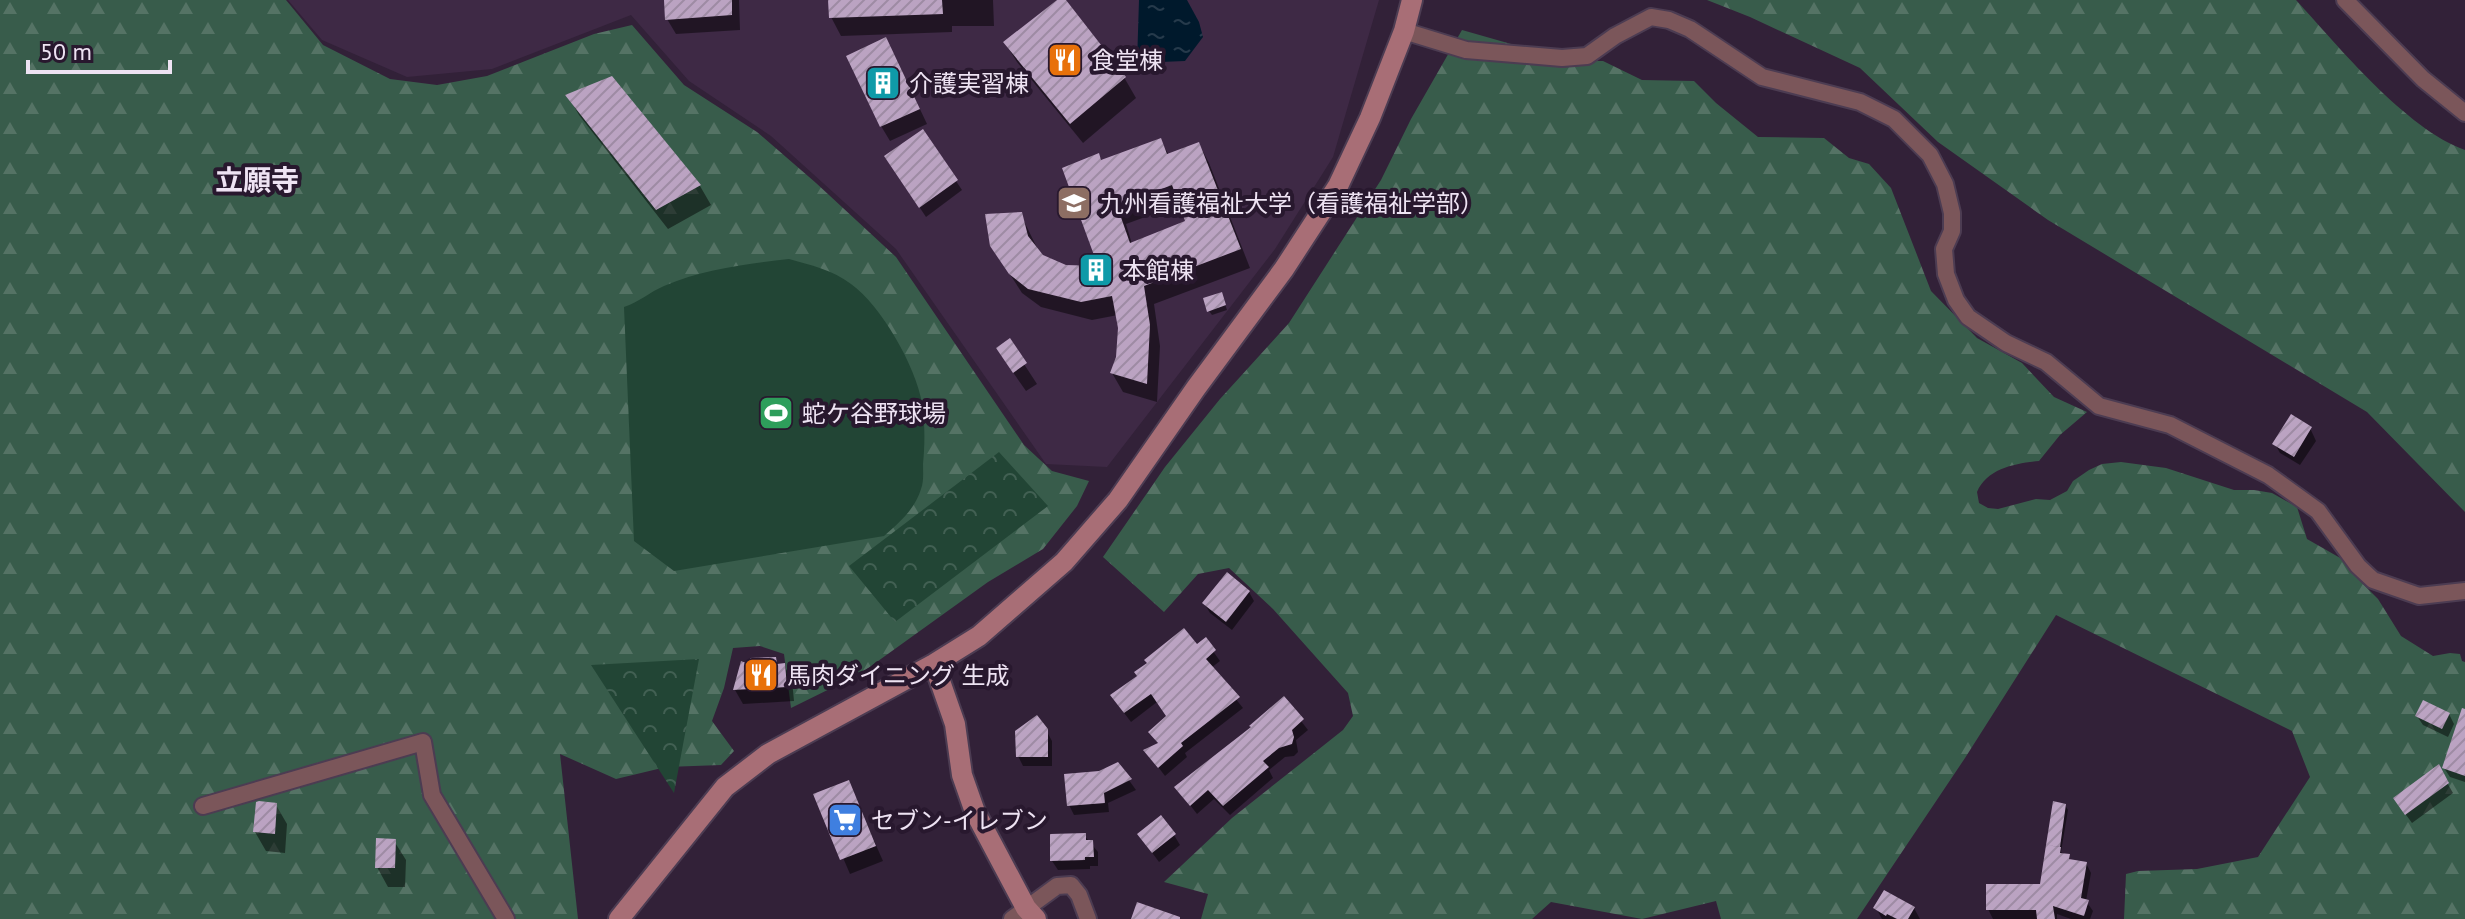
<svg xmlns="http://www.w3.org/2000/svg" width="2465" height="919" font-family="'PT Sans','Noto Sans JP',sans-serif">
<defs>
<pattern id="forest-firs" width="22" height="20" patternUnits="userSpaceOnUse" patternTransform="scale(2)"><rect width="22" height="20" fill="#385c4b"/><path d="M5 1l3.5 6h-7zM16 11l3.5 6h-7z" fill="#557365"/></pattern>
<pattern id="park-crowns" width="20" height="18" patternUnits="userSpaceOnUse" patternTransform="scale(2)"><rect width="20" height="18" fill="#224535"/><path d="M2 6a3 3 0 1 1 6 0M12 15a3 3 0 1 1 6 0" fill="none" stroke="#426053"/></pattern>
<pattern id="water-ripples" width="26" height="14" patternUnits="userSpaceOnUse" patternTransform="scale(2)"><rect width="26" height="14" fill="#00192c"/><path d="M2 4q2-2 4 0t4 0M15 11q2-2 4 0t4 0" fill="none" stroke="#263a4b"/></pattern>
<pattern id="building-hatch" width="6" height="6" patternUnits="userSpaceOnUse" patternTransform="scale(2)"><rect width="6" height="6" fill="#bba3c2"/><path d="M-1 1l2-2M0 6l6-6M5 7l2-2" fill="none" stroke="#9e8ba4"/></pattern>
</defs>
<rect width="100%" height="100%" fill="#322138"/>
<path fill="#3e2945" d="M288 0H1379L1333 157 1275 249 1107 467 1046 464 896 249 771 136 689 81 631 15 492 69 407 77 322 40Z"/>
<path fill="url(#forest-firs)" d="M0 0H286L323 45 390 79 437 85 487 76 594 34 632 25 684 85 757 132 816 183 896 257 1024 445 1052 471 1089 481 1077 506 1043 549 988 582 860 674 791 708 784 654 760 646 733 648 724 688 712 721 734 751 721 765 666 767 616 779 560 754 578 919H0Z
M1707 0H2296C2339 47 2406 129 2465 150V512L2367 412 2048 220 1938 142 1860 68 1750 17Z
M1462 30 1570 61H1603L1642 80 1694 81 1716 103 1758 137 1824 138 1849 158 1869 164 1891 188 1931 291 1977 338 2022 363 2054 397 2087 412 2060 435 2039 461C2017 463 1987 468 1977 492L1979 503 1988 508 1998 509 2036 499 2050 500 2067 491 2073 481 2089 470 2102 464 2121 462 2166 468 2234 490H2254L2272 493 2297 507 2307 539 2349 563V570L2378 599 2401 636 2433 656 2450 653 2460 654 2462 661 2465 662V919H2124L2126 874 2138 871 2197 869 2258 857 2310 777 2292 731 2056 615 1965 758 1857 919H1721L1716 901 1642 919 1551 902 1532 919H1201L1208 894 1164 882 1232 818 1343 730 1353 716 1348 693 1273 609 1229 568 1198 574 1164 612 1103 557 1165 467 1220 399 1289 323 1381 180 1411 119Z"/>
<path fill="url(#park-crowns)" d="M999 452 1048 506 895 622 849 566Z
M699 659 674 793 591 665Z"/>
<path fill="#224535" d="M789 259C810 265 833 270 851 284 881 305 916 367 922 403 925 423 925 444 923 464 923 472 924 481 921 489 915 509 899 523 884 536L674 571 634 541 624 307C639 302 650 292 664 286 704 269 747 264 789 259Z"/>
<path fill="url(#water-ripples)" d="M1139 0H1187L1199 22 1203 37 1185 61 1137 63Z"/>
<path fill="#0007" fill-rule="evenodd" d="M666 0H739L740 30 676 34 667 19Z
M830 0H993L994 26H952V32L841 36 831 17Z
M1060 0H1063L1125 79 1136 98 1083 143 1017 62 1005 43Z
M894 54 927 124 890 141 881 126Z
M611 78 700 186 711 205 668 229 579 115 568 96Z
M1160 140 1169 155 1199 144 1209 163 1250 268 1154 304 1160 346 1157 402 1123 392 1112 373 1117 357 1121 328 1118 315 1092 320 1041 307 1022 293 1004 265 1021 215 1041 256 1066 267 1101 268 1102 162ZM1181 204 1188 222 1132 244 1126 224Z
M892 166 956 181 962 190 926 217Z
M1223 298 1227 310 1212 315 1209 311Z
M1009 341 1037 384 1026 391 1010 368Z
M2310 428 2316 441 2300 465 2280 453 2275 444Z
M1249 592 1254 601 1232 630 1210 613 1204 603Z
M1205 640 1220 661 1211 668 1243 708 1185 753 1187 757 1165 776 1146 751 1159 745 1151 732 1168 717 1157 702 1131 722 1118 705Z
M775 659 779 666 784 665 792 680 794 701 743 704 735 690 753 668Z
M1284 699 1308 730 1296 740 1298 752 1294 756 1285 757 1269 770 1273 778 1230 815 1214 799 1197 814 1176 787 1253 728Z
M2449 714 2454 724 2448 737 2423 725 2417 716Z
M2465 727V782L2450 777 2444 768Z
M1046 730 1052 741V766H1023L1018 756Z
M1118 765 1136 790 1108 803 1109 812 1074 815 1069 805 1100 773Z
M2438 767 2453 793 2412 823 2401 808Z
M848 782 883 861 850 874 816 795Z
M276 805 287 824 285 853 266 851 255 832Z
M2065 805 2068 810 2061 852 2072 861 2086 863 2091 873 2086 901 2093 911 2090 919H2071L2057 914V919H1993L1988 909 2041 886Z
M1084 835 1098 852V866H1090V869L1058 870 1052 861Z
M1139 835H1174L1180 845 1159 862Z
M394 841 406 860 405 887H388L377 867Z
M1876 908H1914L1920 919H1882Z"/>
<path fill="url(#building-hatch)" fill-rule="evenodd" d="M664 0H732V15L665 20Z
M828 0H942L943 14 829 18Z
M1057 0H1066L1126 77 1070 124 1003 42Z
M886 37 920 109 880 127 846 56Z
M612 76 701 185 656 210 565 95Z
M923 129 958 180 919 208 884 156Z
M1161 138 1167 154 1199 142 1241 249 1144 286 1150 325 1147 384 1110 373 1116 357 1118 328 1112 296 1081 302 1028 289 1009 274 990 246 985 214 1022 212 1028 236 1043 255 1066 265 1098 266 1062 168 1099 153 1101 160ZM1172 185 1185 221 1130 243 1117 206Z
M1222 292 1226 305 1207 312 1203 298Z
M1010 338 1027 363 1013 373 996 348Z
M2291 414 2312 427 2294 457 2272 444Z
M1227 572 1250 591 1226 622 1202 603Z
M1184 628 1197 644 1206 637 1216 650 1206 659 1240 697 1181 743 1183 746 1158 768 1143 750 1158 743 1148 732 1166 716 1151 694 1124 713 1110 695 1137 676 1134 672 1147 663 1144 660Z
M776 657 777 664 785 663 787 687 733 690 741 661 751 665 750 658Z
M1284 696 1304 719 1292 730 1294 737 1292 744 1279 748 1263 761 1269 767 1223 806 1208 790 1190 806 1174 787 1251 727 1249 726Z
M2423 700 2450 713 2442 729 2415 716Z
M2462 708 2465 709V776L2442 768Z
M1037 715 1048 729V757H1016L1015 731Z
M1118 762 1132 779 1104 793 1105 803 1067 806 1064 774 1099 771Z
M2439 764 2449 783 2405 815 2393 798Z
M849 780 876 846 840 860 813 794Z
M259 801 277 803 275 834 253 832 256 802Z
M2053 801 2066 804 2060 847 2046 845Z
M1161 815 1176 834 1152 853 1137 834Z
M1086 833V840H1093L1094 857H1085V860L1050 861V834Z
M376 838 396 839 395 868H375Z
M2046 845 2061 847 2060 853 2070 854 2069 859 2087 862 2081 898 2089 900 2084 916 2053 906 2055 919H2037L2036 910H1986V884H2040Z
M1884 890 1915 907 1908 919H1897L1887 914 1886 916 1873 908Z
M1137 902 1180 917V919H1131Z"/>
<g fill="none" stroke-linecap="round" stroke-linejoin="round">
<g stroke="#4c3c52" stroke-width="20">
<path id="street" d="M2345 0 2423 79 2465 113
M1404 31 1466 50 1562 58 1587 56 1615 36 1651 17 1669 20 1690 29 1762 77 1860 102 1894 119 1930 155 1945 184 1952 213V231L1944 249 1946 274 1956 300 1968 317 2006 343 2046 362 2099 406 2170 425 2268 475 2318 511 2358 566 2373 580 2419 596 2465 591
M203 806 423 742 432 795 506 919
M1012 919 1057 886 1071 885 1079 895 1088 919"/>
</g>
<g stroke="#4c3c52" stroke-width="24">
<path id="secondary" d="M934 664 955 724 962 775 975 812 1026 908 1036 919
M619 919 725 787 768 754 934 664 979 636 1064 562 1118 500 1196 388 1284 269 1338 186 1370 118 1404 31 1412 0"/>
</g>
<use href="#street" stroke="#7b565a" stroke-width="16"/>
<use href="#secondary" stroke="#a86e76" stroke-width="20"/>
</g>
<defs>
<g id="restaurant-square" transform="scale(1.8)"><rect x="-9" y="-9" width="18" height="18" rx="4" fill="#e8710a" stroke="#28182e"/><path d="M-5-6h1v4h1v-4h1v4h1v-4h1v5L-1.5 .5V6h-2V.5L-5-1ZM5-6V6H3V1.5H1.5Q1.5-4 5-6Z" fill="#fff"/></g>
<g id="building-square" transform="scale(1.8)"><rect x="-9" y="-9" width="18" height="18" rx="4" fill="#0f9aa8" stroke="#28182e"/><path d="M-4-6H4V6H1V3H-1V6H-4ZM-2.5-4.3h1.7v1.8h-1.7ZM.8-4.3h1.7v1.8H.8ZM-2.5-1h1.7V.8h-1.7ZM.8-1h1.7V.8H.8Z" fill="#fff"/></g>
<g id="university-square" transform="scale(1.8)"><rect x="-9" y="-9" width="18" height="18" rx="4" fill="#8d6e63" stroke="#28182e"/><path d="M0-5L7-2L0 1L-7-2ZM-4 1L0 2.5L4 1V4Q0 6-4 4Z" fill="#fff"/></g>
<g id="stadium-square" transform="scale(1.8)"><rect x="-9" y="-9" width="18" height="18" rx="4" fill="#2e9e5b" stroke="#28182e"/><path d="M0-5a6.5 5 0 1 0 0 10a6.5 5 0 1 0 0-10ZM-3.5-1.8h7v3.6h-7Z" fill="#fff"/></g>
<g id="supermarket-square" transform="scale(1.8)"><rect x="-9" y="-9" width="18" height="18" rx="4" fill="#3f7fe0" stroke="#28182e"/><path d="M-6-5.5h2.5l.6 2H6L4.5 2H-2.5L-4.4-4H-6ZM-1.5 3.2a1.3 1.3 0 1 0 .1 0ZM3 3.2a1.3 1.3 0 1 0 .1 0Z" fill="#fff"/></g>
</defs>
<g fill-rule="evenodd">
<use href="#restaurant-square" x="1065" y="60"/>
<use href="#building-square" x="883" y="83"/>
<use href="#university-square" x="1074" y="203"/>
<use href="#building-square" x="1096" y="270"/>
<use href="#stadium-square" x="776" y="413"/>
<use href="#restaurant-square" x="761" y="675"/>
<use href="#supermarket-square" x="845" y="820"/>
</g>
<g text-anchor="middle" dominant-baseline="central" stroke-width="8" stroke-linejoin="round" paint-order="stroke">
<g font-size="24" fill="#eee3f3" stroke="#28182e" text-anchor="start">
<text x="1091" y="60">食堂棟</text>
<text x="909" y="83">介護実習棟</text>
<text x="1100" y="203">九州看護福祉大学（看護福祉学部）</text>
<text x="1122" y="270">本館棟</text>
<text x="802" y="413">蛇ケ谷野球場</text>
<text x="787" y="675">馬肉ダイニング 生成</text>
<text x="871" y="820">セブン-イレブン</text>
</g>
<g font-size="28" font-weight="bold" fill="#eee3f3" stroke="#28182e">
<text x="257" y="179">立願寺</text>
</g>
</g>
<path d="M28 60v12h142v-12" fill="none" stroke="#eee3f3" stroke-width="4"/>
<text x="40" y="60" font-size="24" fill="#eee3f3" stroke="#28182e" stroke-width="6" paint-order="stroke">50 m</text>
</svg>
